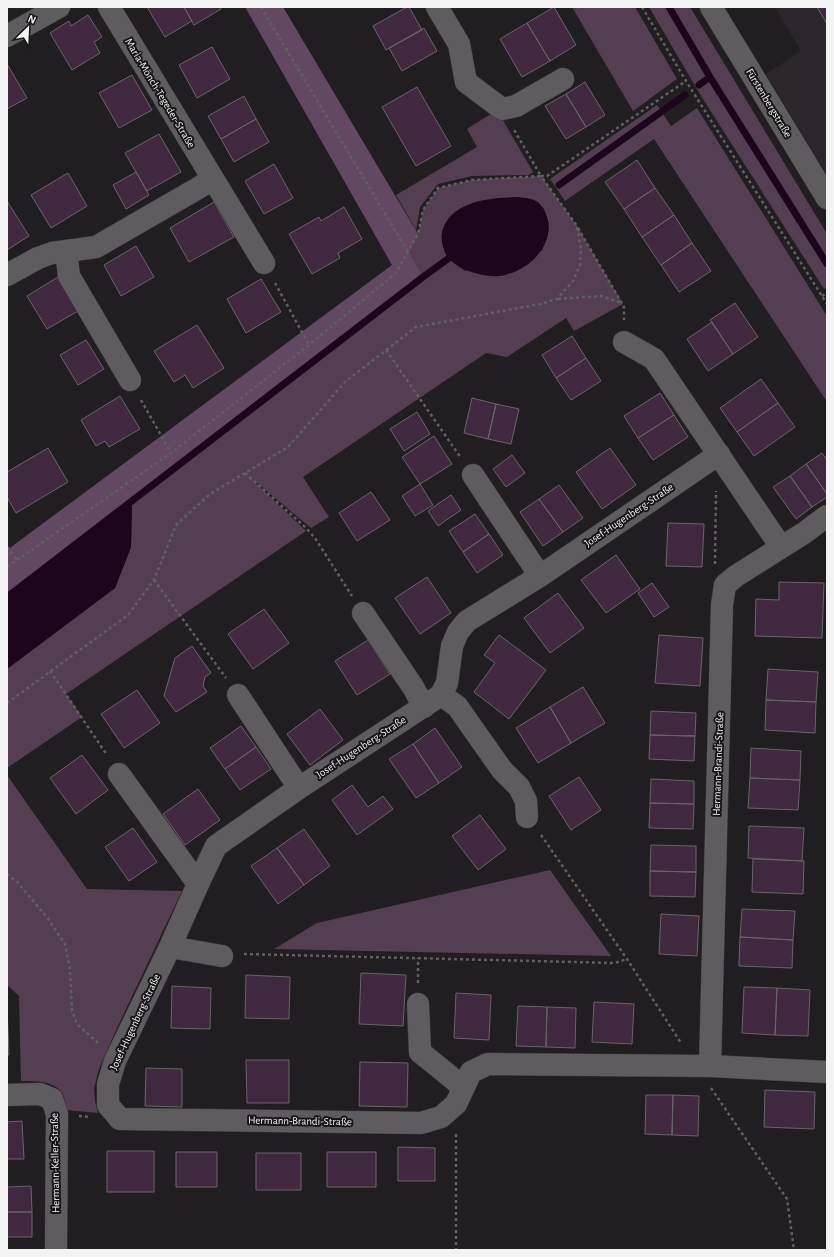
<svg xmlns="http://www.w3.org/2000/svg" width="834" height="1257" font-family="'Alegreya Sans',sans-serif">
<rect width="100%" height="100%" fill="#201e20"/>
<path fill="#2c252b" d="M775 7H827V175L766 74 801 51Z"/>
<path fill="#533f51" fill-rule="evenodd" d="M572 7H635L677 79 633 111Z
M649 7H690L827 234V287L824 289 701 96Z
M657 105 671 126 697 108 827 316V402L654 139 565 201 550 179Z
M497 110 533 172 529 175 472 176 438 184 420 207 416 230 396 195 477 147 467 129Z
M541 176 577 226 623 304 574 331 566 318 507 357 486 353 303 477 329 517 311 528 251 478 306 531 66 694 82 717 7 768V669L115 588 131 547 132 502 423 277 408 252 418 234 423 210 438 188 472 180ZM543 207C552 227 549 231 542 251L465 271 448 259 444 251Z
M7 775 87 889 182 891 117 1028 99 1069 94 1088 95 1101 98 1113 66 1110C66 1081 43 1081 21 1081L19 996 7 985Z
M550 870 611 956 274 949 317 923Z"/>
<path fill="#624860" d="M245 7H283L418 234 409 252 423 277 7 597V550L392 265Z"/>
<path fill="#1b061b" d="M518 197C524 198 531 198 536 201 540 203 543 208 545 212 558 239 534 267 508 274 499 278 485 276 475 273 434 263 429 219 470 204 485 198 502 198 518 197Z
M132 502 131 547 115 588 7 669V597Z"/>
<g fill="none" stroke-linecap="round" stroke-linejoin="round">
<path stroke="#1b061b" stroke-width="7" d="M669 7 710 77 699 85
M710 77 827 264
M559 185 685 95
M7 597 423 277 456 253"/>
</g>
<path fill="#40283e" stroke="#686668" d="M147 7H184L192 21 165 37Z
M184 7H220L221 9 194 25Z
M407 7H409L422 30 386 50 373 26Z
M554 7 576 45 550 61 527 23Z
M817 7H827V24Z
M88 15 102 37 94 42 100 53 72 70 50 33 69 21 71 26Z
M527 23 550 61 522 77 500 39Z
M424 28 437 51 402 71 389 48Z
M212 47 230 79 197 98 179 65Z
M7 64 27 98 7 109Z
M132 75 152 110 119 128 99 93Z
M585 82 605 115 586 127 566 94Z
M417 87 451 146 416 166 382 107Z
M566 94 586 127 566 139 545 106Z
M244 96 256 119 221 139 208 116Z
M256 119 269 142 234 162 221 139Z
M159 134 181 172 147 191 125 153Z
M637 160 655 188 624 209 605 182Z
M274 164 293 198 264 214 245 181Z
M136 172 149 195 126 209 113 185Z
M68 173 87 206 51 228 31 195Z
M655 188 674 215 642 237 624 209Z
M7 201 29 236 7 250Z
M214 202 234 237 189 262 170 228Z
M344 207 362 239 338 253 340 258 312 274 289 234 319 217 321 221Z
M674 215 692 243 661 265 642 237Z
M692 243 711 271 679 292 661 265Z
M136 246 154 277 121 296 104 265Z
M58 277 78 311 47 329 27 296Z
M261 279 281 312 246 333 227 299Z
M735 303 758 337 733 354 710 320Z
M712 322 733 354 708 371 687 339Z
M197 325 224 368 193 388 185 375 174 382 154 351Z
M572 336 586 358 556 378 542 355Z
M86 340 104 369 78 385 60 355Z
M586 358 601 381 571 400 556 378Z
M761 379 778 403 737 432 720 408Z
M660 393 674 415 638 438 624 416Z
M120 396 140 429 109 447 105 441 96 446 81 420Z
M472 398 496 404 488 439 464 433Z
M778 403 795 427 754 456 737 432Z
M496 404 519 409 511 444 488 439Z
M417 412 430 434 404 451 390 429Z
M674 415 688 437 653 460 638 438Z
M434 436 452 464 420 484 402 457Z
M48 448 68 482 16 513 7 497V472Z
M610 448 636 485 602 509 576 472Z
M822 453 827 460V494L806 464Z
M512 455 525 473 506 487 493 469Z
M806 464 827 494V497L812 507 790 476Z
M790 476 812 507 796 519 773 487Z
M420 484 433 505 415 516 402 496Z
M559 485 583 518 563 532 539 499Z
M371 492 390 520 357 541 339 513Z
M451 495 461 510 438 526 428 511Z
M539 499 563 532 543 546 520 512Z
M475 514 489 534 463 552 449 531Z
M668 523 704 524 702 567 666 566Z
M489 534 503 555 477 573 463 552Z
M616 555 640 589 606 613 581 580Z
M427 577 451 613 420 634 395 598Z
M779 582 824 583 822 638 755 636 756 599 779 600Z
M652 583 669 607 654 617 638 593Z
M558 593 584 628 550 653 524 618Z
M264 609 289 643 253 669 228 634Z
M499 635 546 670 509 719 474 692 495 663 484 655Z
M659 635 703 638 700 686 655 683Z
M368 640 390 674 357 695 335 661Z
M192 646 211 673 205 677 203 686 207 692 176 712 164 696 175 658Z
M768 669 818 672 816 702 766 700Z
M583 687 605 723 571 743 550 707Z
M137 690 160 723 124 748 101 714Z
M766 700 816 702 815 733 765 730Z
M550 707 571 743 538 763 516 728Z
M320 709 343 740 310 765 287 734Z
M651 711 696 713 695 736 650 735Z
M241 726 256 747 225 769 210 748Z
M435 728 462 767 439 783 413 744Z
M650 735 695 736 694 761 649 759Z
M413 744 439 783 416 798 389 759Z
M256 747 271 769 240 790 225 769Z
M751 748 801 751 800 780 750 778Z
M82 755 108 790 76 814 50 778Z
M579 777 601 810 571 830 549 796Z
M750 778 800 780 798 810 748 808Z
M651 779 694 781V804L650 803Z
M352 785 368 807 383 796 393 809 357 835 332 800Z
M198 789 220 820 185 845 163 814Z
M650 803 694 804 693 829 649 828Z
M480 815 506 849 478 870 452 836Z
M749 826 804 828 802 861 748 858Z
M133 828 157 862 129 881 105 847Z
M304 829 330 866 304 885 277 848Z
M651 845 696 846V872L650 871Z
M277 848 304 885 278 904 251 866Z
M753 859 804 861 803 894 752 892Z
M650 871 696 872 695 897 650 896Z
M742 909 795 911 793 940 740 937Z
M661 914 699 916 697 956 659 954Z
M740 937 793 940 792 968 739 966Z
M361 973 406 975 403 1026 359 1024Z
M246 975 290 977 289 1019 245 1018Z
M172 986 211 988 210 1029 171 1028Z
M744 987 777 988 775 1035 742 1033Z
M777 988 810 990 808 1036 775 1035Z
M456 993 491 995 489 1040 454 1038Z
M594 1002 634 1004 632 1044 592 1042Z
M7 1006 9 1055H7Z
M518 1006 547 1007 546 1047 516 1046Z
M547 1007 576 1008 575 1048 546 1047Z
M246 1060H289V1103H247Z
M360 1062 408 1063 407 1107 359 1106Z
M146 1068 182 1069V1107L145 1106Z
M765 1090 815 1092 814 1129 764 1127Z
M646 1095H673L672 1135 645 1134Z
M673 1095 699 1096 698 1136 672 1135Z
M22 1121 24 1159H7V1122Z
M398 1147 435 1148V1181H398Z
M107 1151H154V1192H107Z
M176 1152H217V1187H176Z
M327 1152H376V1187H327Z
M256 1153H301V1190H256Z
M31 1186 32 1212H7V1187Z
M7 1212H32V1237H7Z"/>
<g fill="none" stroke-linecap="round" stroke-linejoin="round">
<g stroke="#3d3c3d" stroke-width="23">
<path id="minor" d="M109 7 264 263
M437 7 459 44 466 82 502 109 516 106 563 79
M711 7 827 198
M7 36 59 7
M66 251 69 276 130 380
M7 275 38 258 52 253 96 247 200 187 212 179
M624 342 654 359 781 547
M719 454 540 576 467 621 458 632 452 646 447 683 441 695 299 788 216 846 198 884 170 947 115 1061 108 1084V1105L120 1119 421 1123 441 1117 456 1104 471 1072 488 1064 710 1066 827 1072
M473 475 540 576
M363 613 413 687 424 707
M238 695 299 788
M441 695 457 706 502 770 519 787 526 801 527 817
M119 774 198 884
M170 947 222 956
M418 1004 420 1052 463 1087
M710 1066 722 605 725 585 736 576 804 533 827 516
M7 1095 40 1094 52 1099 57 1114 56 1250"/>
</g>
<path stroke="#616061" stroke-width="2.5" stroke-dasharray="3 3" stroke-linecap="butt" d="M261 7 408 252
M642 7 686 81 827 304
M578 228 624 307V320
M275 283 309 345
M822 296 827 293
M558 299 601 296 622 303
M386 350 461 458
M141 400 171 453
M245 473 305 527 315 538 352 596
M7 547 17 560
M715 564 716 491
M7 567 171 453 309 345 396 273 418 234 423 210 438 188 472 180 541 176 513 128
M154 580 226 678
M50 671 107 755
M7 703 128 615 154 580 176 525 210 494 288 447 345 382 416 327 540 304 557 299 573 281 580 265 581 249 577 226 541 176H547L686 81
M541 835 627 959 681 1043
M7 874 17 882 46 916 65 944 70 970 72 1010 77 1024 98 1043
M244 954 615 963 627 959
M418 983V958
M711 1088 787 1199 794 1250
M79 1116 90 1117
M456 1134V1250"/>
<use href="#minor" stroke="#5e5c5e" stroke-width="22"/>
</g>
<g text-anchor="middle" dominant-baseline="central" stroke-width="4" stroke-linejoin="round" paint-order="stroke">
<g font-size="11" fill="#f4f3f4" stroke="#171517">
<text transform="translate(160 93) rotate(59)">Maria-Mönch-Tegeder-Straße</text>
<text transform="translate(769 103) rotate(59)">Fürstenbergstraße</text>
<text transform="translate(629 515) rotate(-34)">Josef-Hugenberg-Straße</text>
<text transform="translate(361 747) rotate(-33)">Josef-Hugenberg-Straße</text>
<text transform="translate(718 764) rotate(-88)">Hermann-Brandi-Straße</text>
<text transform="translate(135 1022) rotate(-65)">Josef-Hugenberg-Straße</text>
<text transform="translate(300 1121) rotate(1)">Hermann-Brandi-Straße</text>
<text transform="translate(55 1163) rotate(-91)">Hermann-Keller-Straße</text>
</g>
</g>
<rect width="834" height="1257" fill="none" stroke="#f4f3f4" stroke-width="16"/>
<g transform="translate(28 28) rotate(24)" stroke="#171517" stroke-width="3" paint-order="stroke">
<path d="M0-3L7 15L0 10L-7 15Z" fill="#f4f3f4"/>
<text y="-6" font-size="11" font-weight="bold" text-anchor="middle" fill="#f4f3f4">N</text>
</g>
</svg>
